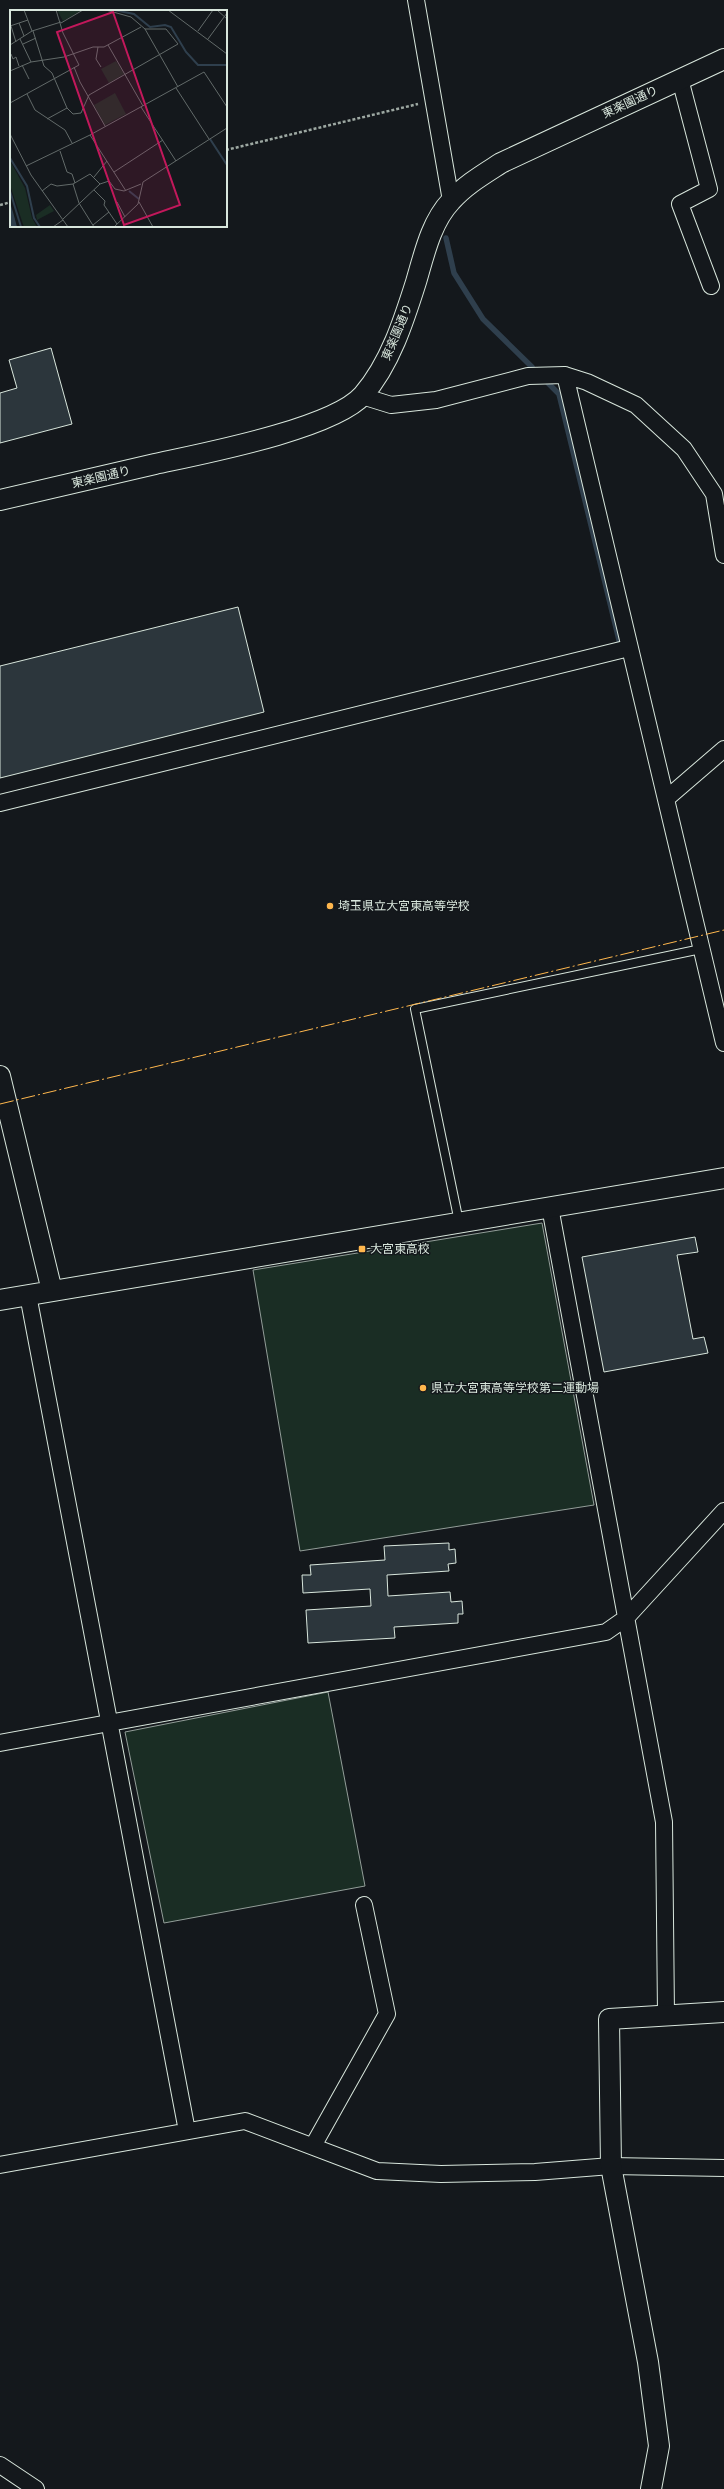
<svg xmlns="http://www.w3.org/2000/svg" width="724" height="2489" font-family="'Space Grotesk','Noto Sans JP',sans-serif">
<rect width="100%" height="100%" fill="#14181c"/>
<path fill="#1a2d24" stroke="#939e99" d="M542 1223 594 1505 300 1551 253 1270Z
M328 1692 365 1886 164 1923 125 1732Z"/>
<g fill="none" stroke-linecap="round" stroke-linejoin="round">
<path stroke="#2f3f4d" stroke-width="5.5" d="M446 238 454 273 483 319 532 367
M544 379 559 394 620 644"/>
</g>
<path fill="#2c363c" stroke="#d8e6dc" d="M51 348 72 424 0 443V393L17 388 9 360Z
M238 607 264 712 0 778V666Z
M695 1237 698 1252 677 1255 693 1339 704 1337 708 1353 604 1372 582 1257Z
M449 1543V1550L455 1549 456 1563 448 1564 449 1571 387 1575 388 1596 450 1592 451 1602 462 1601 463 1614H458V1623L394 1627 395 1638 308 1643 306 1610 371 1606 370 1589 303 1593 302 1575H311L310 1565 385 1560 384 1546Z"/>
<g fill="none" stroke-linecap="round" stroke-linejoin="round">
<g stroke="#d8e6dc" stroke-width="10">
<path id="service" d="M459 1222 415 1009 701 949"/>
</g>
<g stroke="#d8e6dc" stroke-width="18">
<path id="minor" d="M416 0 451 201
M680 79 709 189 680 204 711 286
M565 375 724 1043
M362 396 391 405 436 400 528 376 565 375 587 382 636 405 684 449 714 494 724 555
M666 799 724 749
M0 803 629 648
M550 1207 664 1822 666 2015
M28 1295 187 2131
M0 1743 606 1632 626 1618 724 1511
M313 2146 387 2014 364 1905
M0 2165 245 2121 377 2171 441 2174 535 2172 611 2166 724 2168
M0 2465 36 2489"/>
</g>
<g stroke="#d8e6dc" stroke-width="22">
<path id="tertiary" d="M0 500C52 488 103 476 155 464 201 454 333 429 363 395 390 364 404 320 416 282 424 255 431 222 451 201 465 185 484 174 501 163L724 59
M0 1076 52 1291
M0 1300 724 1178
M651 2489 659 2446 648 2362 611 2166 609 2019 724 2012"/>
</g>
<path stroke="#9da8a2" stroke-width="2.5" stroke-dasharray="3 2" stroke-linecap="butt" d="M226 150 418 104
M0 205 11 202"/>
<use href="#service" stroke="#14181c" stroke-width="8"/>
<use href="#minor" stroke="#14181c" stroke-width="16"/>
<use href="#tertiary" stroke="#14181c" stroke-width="20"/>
<path stroke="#ffb74d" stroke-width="1" stroke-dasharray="14 3 2 3" stroke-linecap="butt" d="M0 1104 724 930"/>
</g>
<g fill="#ffb74d" stroke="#14181c" stroke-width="1.5">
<circle cx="330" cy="906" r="4"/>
<rect x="358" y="1245" width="8" height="8" rx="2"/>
<circle cx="423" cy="1388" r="4"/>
</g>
<g text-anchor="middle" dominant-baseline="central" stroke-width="3" stroke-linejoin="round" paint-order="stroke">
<g font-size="12" fill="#d8e6dc" stroke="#14181c">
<text transform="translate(630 102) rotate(-25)">東楽園通り</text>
<text transform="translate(397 332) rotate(-67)">東楽園通り</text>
<text transform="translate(101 477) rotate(-13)">東楽園通り</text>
</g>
<g font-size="12" fill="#d8e6dc" stroke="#14181c" text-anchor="start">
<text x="338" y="906">埼玉県立大宮東高等学校</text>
<text x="370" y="1249">大宮東高校</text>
<text x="431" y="1388">県立大宮東高等学校第二運動場</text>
</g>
</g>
<g transform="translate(10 10)">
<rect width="217" height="217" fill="#14181c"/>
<path d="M47 0H72L53 11ZM106 51 114 64 99 73 91 59ZM105 83 116 104 95 115 84 95ZM0 151 15 178 22 208 27 217H14L0 175ZM40 195 44 201 27 210 26 205Z" fill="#1a2d24"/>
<path d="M0 193 3 202 7 217H0Z" fill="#2f3f4d"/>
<path fill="none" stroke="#2f3f4d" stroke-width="2" d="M104 0 124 4 140 17 155 15 161 17 176 42 188 55H217M200 129 217 155M0 148 17 176 24 208 30 217M0 181 11 217M119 181 129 189"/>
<path fill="none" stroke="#626a69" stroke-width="1" d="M14 0 22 21M158 0 217 44M207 0 217 9M9 13 14 26M51 13 73 0M0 16 18 10M1 16 6 32M135 19 168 77M23 21 34 56 42 63 57 98 37 109M188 21 203 0M10 29 21 52M198 29 217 3M13 34 26 28M0 35 22 21 51 12M98 35 133 96M88 37 86 49 91 57M1 44 3 49 6 47 9 56M12 55 19 69M64 57 70 72 95 116M0 61 21 52 54 47 83 37H94L131 17M166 78 199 129M17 84 25 100 55 120 62 133M0 93 69 55 53 23 46 0M131 97 166 151M57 98 63 104 71 103 79 85 168 34 156 19H135L121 7 96 0M0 124 21 165 58 217M80 125 116 181M50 141 57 162 62 164 65 173M16 156 80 125 194 62 217 97M104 162 153 130M84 167 97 151M63 174 69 193 84 217M84 180 95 191 94 195 107 214M32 181 41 174 47 176 63 174 80 164 90 174M107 192 115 207M129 192 143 217M53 209 90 174 99 171 105 179 114 181 131 174M83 215 99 202M43 217 53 210M104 217 128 194 133 172 217 118"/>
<path fill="#c2185b" fill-opacity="0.15" stroke="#c2185b" stroke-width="2" d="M103 2 170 195 114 215 47 22Z"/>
<rect width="217" height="217" fill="none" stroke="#d8e6dc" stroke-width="2"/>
</g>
</svg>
